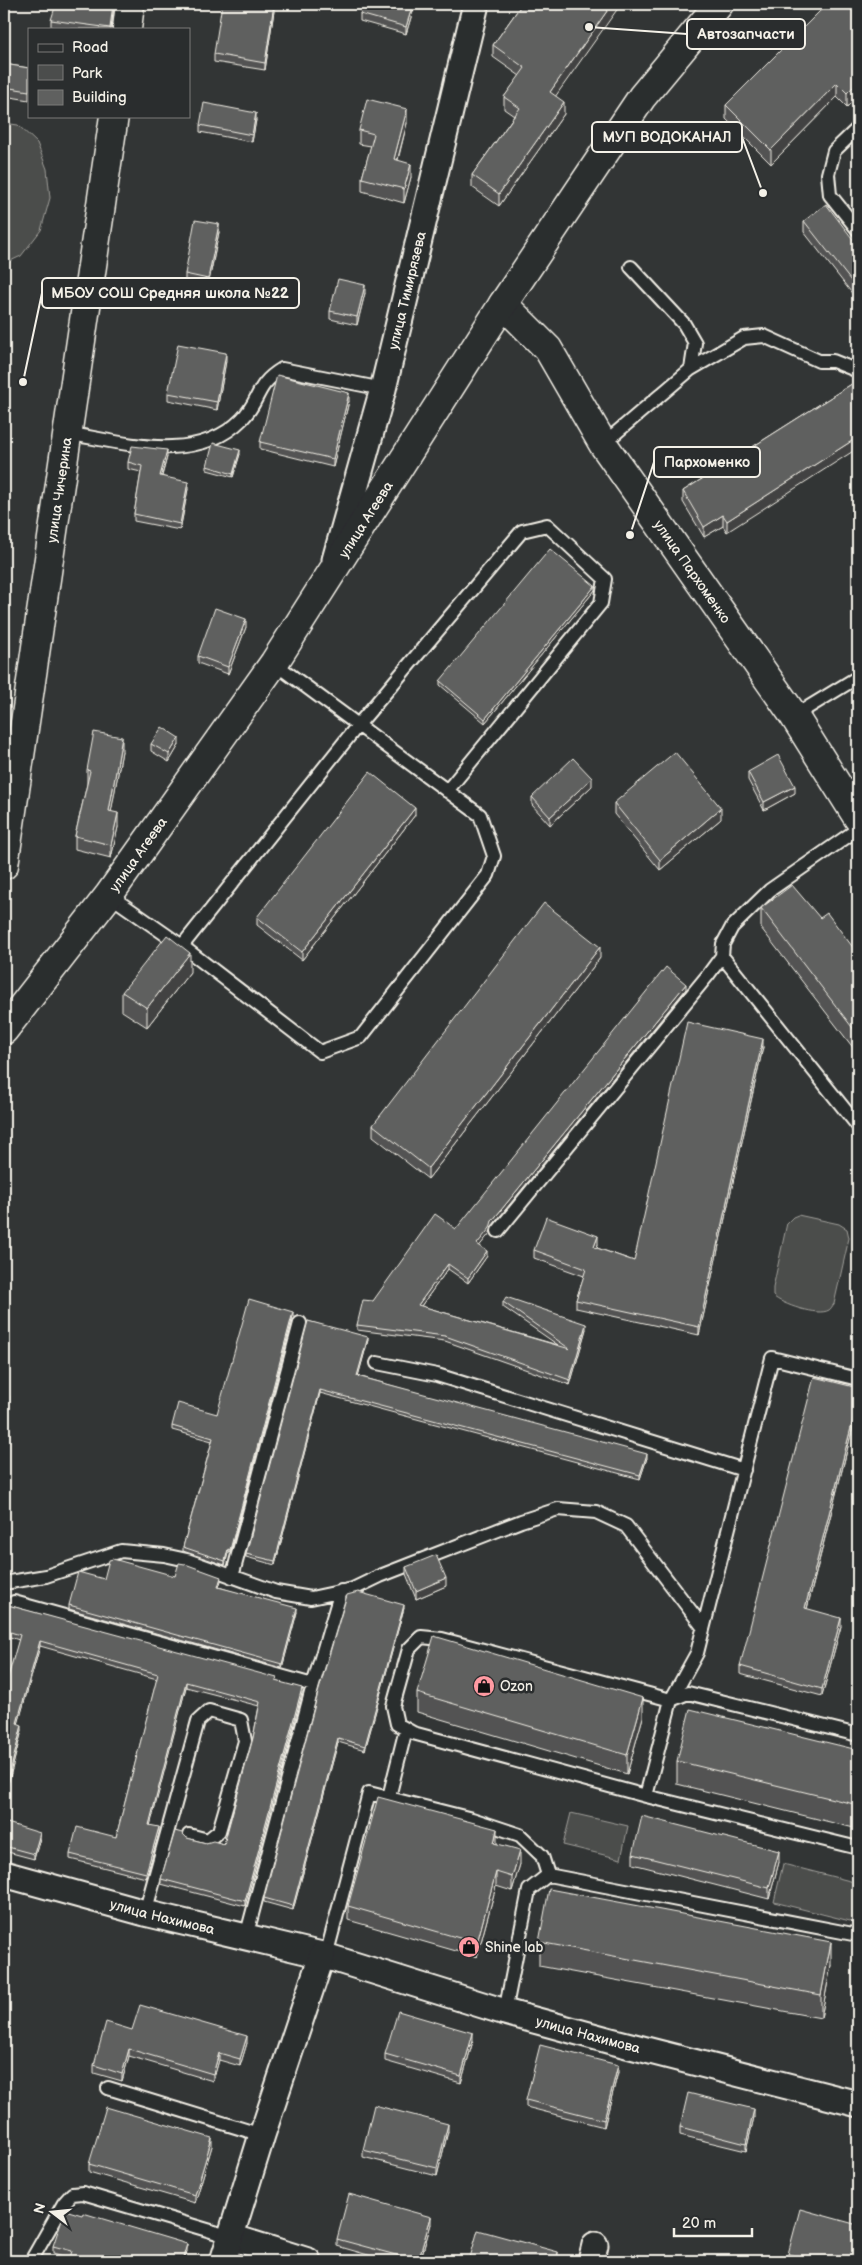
<svg xmlns="http://www.w3.org/2000/svg" width="862" height="2265" font-family="'Balsamiq Sans',sans-serif">
<rect width="100%" height="100%" fill="#323535"/>
<filter id="ink" filterUnits="userSpaceOnUse"><feTurbulence type="fractalNoise" baseFrequency=".02" numOctaves="2"/><feDisplacementMap in="SourceGraphic" scale="10" xChannelSelector="R" yChannelSelector="G"/><feConvolveMatrix kernelMatrix="1 2 1 2 8 2 1 2 1" color-interpolation-filters="sRGB"/></filter>
<g filter="url(#ink)">
<path fill="#4b4d4c" stroke="#a09f9a" d="M4 123 18 125 37 143 47 169 50 198 41 230 21 256 4 264Z
M798 1215 839 1224 847 1229 849 1238 834 1304C832 1306 831 1309 829 1310 818 1317 781 1304 773 1296V1288L787 1223 793 1217Z
M571 1813 628 1826 621 1859 563 1845Z
M783 1864 858 1883V1914L850 1921 774 1902Z"/>
<g fill="none" stroke-linecap="round" stroke-linejoin="round">
<g stroke="#f4f1e8" stroke-width="16">
<path id="service" d="M858 128 834 151 828 174 830 195 858 230
M691 369 744 338 764 336 819 361H833L858 371
M66 433C122 442 196 466 242 419 261 400 254 386 282 369L383 389
M603 444 691 369 695 343 684 324 631 267
M794 716 858 677
M109 895 182 946 320 1052 361 1037 488 875 494 856 480 815 274 663
M182 946 358 725 522 531 547 525 605 579 601 603 447 791
M722 956 858 1126
M498 1231 708 975 722 956 723 944 732 927 770 890 858 829
M377 1363 437 1375 744 1470
M858 1379 772 1358 697 1653 671 1700 442 1639 421 1637 409 1649 393 1706 397 1724 413 1733 646 1796 858 1848
M232 1577 300 1323
M4 1583 46 1576 121 1551 164 1555 187 1560 276 1592 311 1598 353 1589 380 1576 521 1521 558 1509 596 1512 626 1526 703 1627
M14 1602 313 1685
M646 1796 671 1700 688 1693 858 1735
M389 1797 406 1729
M145 1913 198 1721 209 1711 241 1720 245 1741 219 1831 208 1840 189 1835
M246 1937 313 1685 341 1591
M326 1956 369 1793 472 1819 520 1835 542 1856 548 1875
M505 2012 529 1890 548 1875 858 1935
M108 2088 262 2135
M31 2261 64 2203 72 2194 83 2193 231 2237"/>
</g>
<g stroke="#f4f1e8" stroke-width="29">
<g id="minor">
<path id="s1" d="M335 560 383 389 476 4"/>
<path id="s2" d="M4 1874 145 1913 322 1955 505 2012 611 2041 858 2104"/>
<path d="M231 2237 308 2261"/>
<path d="M223 2261 262 2135 322 1955"/>
<path d="M591 2261 595 2245"/>
</g>
</g>
<g stroke="#f4f1e8" stroke-width="31">
<g id="secondary">
<path d="M127 29 130 4"/>
<path id="s3" d="M503 304 548 349 603 444 794 716 858 818"/>
<path id="s4" d="M4 865 114 116"/>
</g>
</g>
<g stroke="#f4f1e8" stroke-width="31">
<g id="trunk">
<path id="s5" d="M4 1030 109 895 274 663 503 304 642 97 719 4"/>
</g>
</g>
<use href="#service" stroke="#2a2d2e" stroke-width="12"/>
<use href="#minor" stroke="#2a2d2e" stroke-width="25"/>
<use href="#secondary" stroke="#2a2d2e" stroke-width="28"/>
<use href="#trunk" stroke="#2a2d2e" stroke-width="28"/>
</g>
<path fill="#525352" stroke="#f4f1e8" d="M114 4 111 29H60L51 28V20Z
M363 4H415L406 34 360 21V14Z
M522 4 555 96 564 114 499 206 472 187V175L514 116 504 109V97L520 76 493 57V45Z
M858 4 847 107 837 97 771 164 726 119V105Z
M274 11 265 70 214 62V54Z
M4 64 29 68V100L4 96Z
M256 120 252 142 200 132V125Z
M407 123 398 160 411 177 404 203 362 191V178L371 146 359 144V130Z
M804 221 858 246V301L804 232Z
M219 232 208 286 185 282V274Z
M365 293 357 325 330 319V311Z
M226 361 217 410 168 400V393Z
M858 380 727 532 723 526 704 537 683 502V491Z
M349 401 333 467 260 449V442Z
M240 454 233 477 207 470V466Z
M167 457 162 476 188 489 180 530 134 521V514L141 472 128 469V462Z
M595 590 485 723 440 685V681Z
M246 627 228 674 198 663V656Z
M151 744 179 745 169 762 151 751Z
M122 751 111 812 118 827 111 858 75 849V836L87 784V770Z
M748 772 795 793 764 810 748 780Z
M592 786 550 825 532 805V797Z
M614 803 721 819 660 870 614 814Z
M415 815 302 960 257 925V917Z
M761 908 820 918 858 954V1054L761 928Z
M600 958 428 1179 373 1136V1125Z
M190 972 147 1027 122 1011V992Z
M686 989 492 1226 490 1233 479 1246 487 1256 468 1283 448 1269 421 1306 558 1345 503 1307V1302L586 1329 570 1385 445 1341 357 1330V1325L373 1301 456 1229Z
M763 1047 699 1335 576 1308V1300L584 1276 534 1258V1250L598 1244 597 1248 634 1261Z
M293 1316 230 1553H228L225 1565 183 1551V1547L212 1441 172 1430V1426L217 1414Z
M308 1321 368 1340 358 1376 647 1458 640 1479 320 1393 275 1565 246 1557V1554Z
M858 1388V1407L807 1609 841 1626 822 1696 740 1674V1666Z
M406 1567 446 1586 416 1599 406 1574Z
M175 1576 221 1581 219 1587 297 1612 282 1668 69 1609V1605L104 1579Z
M4 1604 277 1681 302 1693 245 1906 161 1884V1879L187 1838 206 1843 224 1844 253 1738 259 1706 186 1687 150 1825 159 1833 146 1878 70 1859V1854L116 1837 157 1679 40 1646 18 1724 22 1730 4 1800V1691L19 1640 4 1635Z
M404 1608 365 1750 338 1742 293 1910 264 1902V1898L318 1693Z
M417 1693 643 1717 627 1774 417 1712Z
M858 1750V1829L677 1784V1761Z
M4 1822 40 1838 34 1859 4 1851Z
M497 1843V1844L520 1864 512 1891 496 1886 477 1957 348 1920V1906Z
M633 1854 779 1862 769 1899 633 1864Z
M539 1942 831 1965 821 2018 539 1966Z
M132 2030 247 2043 240 2066 219 2060 213 2081 129 2056 122 2081 94 2073V2065Z
M473 2041 461 2083 385 2061V2054Z
M618 2072 604 2127 526 2107V2100Z
M754 2117 746 2151 680 2135V2127Z
M448 2131 437 2176 363 2157V2150Z
M212 2146 195 2203 89 2172V2164Z
M431 2224 420 2261H389L337 2246V2239Z
M53 2246 187 2251 184 2261H69L70 2258 53 2253Z
M788 2254 858 2261H788Z"/>
<path fill="#424342" stroke="#f4f1e8" d="M113 4H114L111 29H110Z
M274 4V11L265 70V63Z
M413 4H415L406 34V27Z
M612 4H621L550 104V92Z
M858 82V96L847 107V93Z
M837 83V97L771 164V150Z
M564 102V114L499 206V194Z
M407 109V123L394 173V159Z
M256 113V120L252 142V135Z
M411 164V177L404 203V189Z
M219 224V232L208 286V279Z
M365 285V293L357 325V317Z
M226 353V361L217 410V402Z
M349 393V401L333 467V459Z
M858 437V448L727 532V521Z
M167 450V457L160 482V476Z
M240 450V454L233 477V474Z
M188 482V489L180 530V524Z
M723 515V526L704 537V527Z
M595 586V590L485 723V719Z
M246 619V627L228 674V667Z
M122 737V751L109 824V811Z
M179 738V745L169 762V754Z
M592 778V786L550 825V817Z
M795 786V793L764 810V802Z
M415 808V815L302 960V952Z
M721 808V819L660 870V860Z
M118 813V827L111 858V845Z
M600 947V958L428 1179V1168Z
M190 953V972L147 1027V1008Z
M686 984V989L492 1226 490 1233 477 1249V1244L492 1221Z
M763 1039V1047L699 1335V1327Z
M598 1236V1244L594 1255V1247Z
M487 1251V1256L468 1283V1278Z
M448 1264V1269L418 1310V1305Z
M293 1312V1316L230 1553V1550Z
M586 1324V1329L570 1385V1380Z
M368 1337V1340L357 1380V1376Z
M320 1390V1393L275 1565V1561Z
M9 1396V1409L4 1428V1414Z
M858 1400V1407L805 1616V1608Z
M647 1454V1458L640 1479V1475Z
M228 1549V1553L225 1565V1561Z
M446 1578V1586L416 1599V1591Z
M404 1605V1608L365 1750V1746Z
M297 1608V1612L282 1668V1664Z
M841 1618V1626L822 1696V1689Z
M40 1641V1646L17 1728V1723Z
M186 1682V1687L149 1830V1825Z
M302 1688V1693L245 1906V1901Z
M643 1698V1717L627 1774V1755Z
M22 1725V1730L4 1800V1795Z
M338 1738V1742L293 1910V1906Z
M159 1827V1833L146 1878V1873Z
M497 1829V1843L494 1857V1843Z
M40 1833V1838L34 1859V1854Z
M520 1850V1864L512 1891V1877Z
M779 1851V1862L769 1899V1888Z
M496 1872V1886L477 1957V1943Z
M831 1942V1965L821 2018V1995Z
M473 2033V2041L461 2083V2076Z
M247 2036V2043L240 2066V2059Z
M129 2049V2056L122 2081V2074Z
M219 2053V2060L213 2081V2074Z
M618 2065V2072L604 2127V2120Z
M754 2109V2117L746 2151V2144Z
M448 2124V2131L437 2176V2168Z
M212 2138V2146L195 2203V2195Z
M431 2217V2224L420 2261H418Z
M187 2244V2251L184 2261H182Z
M558 2252V2261H556Z"/>
<path fill="#5f605f" stroke="#f4f1e8" d="M56 4H113L110 28 51 20Z
M222 4H274L265 63 214 54Z
M363 4H413L406 27 360 14Z
M522 4H612L550 92 564 102 499 194 472 175 520 108 504 97 525 68 493 45Z
M827 4H858V82L847 93 837 83 771 150 726 105Z
M4 64 29 68V91L4 87Z
M367 99 407 109 394 159 411 164 404 189 362 178 374 134 359 130Z
M204 103 256 113 252 135 200 125Z
M826 204 858 246V290L804 221Z
M195 220 219 224 208 279 185 274Z
M338 279 365 285 357 317 330 311Z
M178 344 226 353 217 402 168 393Z
M277 375 349 393 333 459 260 442Z
M858 380V437L727 521 723 515 704 527 683 491Z
M213 443 240 450 233 474 207 466Z
M132 446 167 450 160 476 188 482 180 524 134 514 142 466 128 462Z
M550 549 595 586 485 719 440 681Z
M215 608 246 619 228 667 198 656Z
M162 727 179 738 169 754 151 744Z
M94 732 122 737 109 811 118 813 111 845 75 836 90 771 87 770Z
M675 752 721 808 660 860 614 803Z
M778 755 795 786 764 802 748 772Z
M573 758 592 778 550 817 532 797Z
M370 772 415 808 302 952 257 917Z
M792 885 820 918 827 913 858 954V1035L761 908Z
M544 903 600 947 428 1168 373 1125Z
M167 935 190 953 147 1008 122 992Z
M666 967 686 984 492 1221 490 1228 477 1244 487 1251 468 1278 448 1264 418 1305 570 1349 503 1302 506 1297 586 1324 570 1380 445 1336 357 1325 363 1300 373 1301 435 1214 456 1229Z
M687 1022 763 1039 699 1327 576 1300 586 1269 534 1250 546 1217 598 1236 594 1247 634 1261Z
M249 1299 293 1312 230 1550 228 1549 225 1561 183 1547 213 1438 172 1426 178 1403 217 1414Z
M308 1321 368 1337 357 1376 647 1454 640 1475 320 1390 275 1561 246 1554Z
M814 1377 858 1388V1400L805 1608 841 1618 822 1689 740 1666Z
M4 1394 9 1396 4 1414Z
M436 1555 446 1578 416 1591 406 1567Z
M113 1559 175 1576 179 1563 185 1564 221 1577 218 1587 297 1608 282 1664 69 1605 78 1572 104 1579 109 1560Z
M358 1592 404 1605 365 1746 338 1738 293 1906 264 1898 318 1693 347 1595Z
M4 1604 277 1678 276 1681 302 1688 245 1901 161 1879 175 1831 182 1833 187 1838 206 1843 213 1841 224 1844 253 1738 260 1702 186 1682 149 1825 159 1827 146 1873 70 1854 77 1827 116 1837 158 1674 40 1641 17 1723 22 1725 4 1795V1691L20 1635 4 1630Z
M434 1636 643 1698 627 1755 417 1693Z
M690 1709 858 1750V1805L677 1761Z
M378 1797 497 1829 494 1843 520 1850 512 1877 496 1872 477 1943 348 1906Z
M642 1816 779 1851 769 1888 633 1854Z
M4 1822 40 1833 34 1854 4 1846Z
M549 1889 831 1942 821 1995 539 1942Z
M140 2005 247 2036 240 2059 219 2053 213 2074 129 2049 122 2074 94 2065 106 2022 132 2030Z
M398 2011 473 2033 461 2076 385 2054Z
M540 2045 618 2065 604 2120 526 2100Z
M688 2093 754 2109 746 2144 680 2127Z
M374 2105 448 2124 437 2168 363 2150Z
M106 2107 212 2138 195 2195 89 2164Z
M349 2194 431 2217 418 2261 337 2239Z
M800 2209 858 2225V2261H814L788 2254Z
M65 2210 82 2215 83 2213 187 2244 182 2261H69L72 2251 53 2246Z
M478 2230 558 2252 556 2261H469Z"/>
</g>
<defs>
<g id="shop-disc" transform="scale(1.125)"><circle r="9.5" fill="#ff9aa2" stroke="#2a2d2e"/><path d="M-5-2.5h2.3a2.7 3.5 0 0 1 5.4 0H5L5.5 6h-11ZM-1.5-2.5h3a1.5 2.3 0 0 0-3 0Z" fill="#111"/></g>
</defs>
<g fill-rule="evenodd">
<use href="#shop-disc" x="484" y="1686"/>
<use href="#shop-disc" x="469" y="1947"/>
</g>
<g text-anchor="middle" dominant-baseline="central" stroke-width="5" stroke-linejoin="round" paint-order="stroke">
<g font-size="14" fill="#f4f1e8" stroke="#2a2d2e">
<text stroke="none"><textPath href="#s1" startOffset="279">улица Тимирязева</textPath></text>
<text stroke="none"><textPath href="#s4" startOffset="379">улица Чичерина</textPath></text>
<text stroke="none"><textPath href="#s5" startOffset="626">улица Агеева</textPath></text>
<text stroke="none"><textPath href="#s3" startOffset="329">улица Пархоменко</textPath></text>
<text stroke="none"><textPath href="#s5" startOffset="221">улица Агеева</textPath></text>
<text stroke="none"><textPath href="#s2" startOffset="164">улица Нахимова</textPath></text>
<text stroke="none"><textPath href="#s2" startOffset="606">улица Нахимова</textPath></text>
</g>
<g font-size="14" fill="#f4f1e8" stroke="#2a2d2e" text-anchor="start">
<text x="500" y="1686">Ozon</text>
<text x="485" y="1947">Shine lab</text>
</g>
</g>
<path fill="none" stroke="#f4f1e8" stroke-width="2" d="M589 27L687 34M763 193L742 137M23 382L42 293M630 535L654 462"/>
<g fill="#f4f1e8" stroke="#2a2d2e" stroke-width="2">
<circle cx="589" cy="27" r="5"/>
<circle cx="763" cy="193" r="5"/>
<circle cx="23" cy="382" r="5"/>
<circle cx="630" cy="535" r="5"/>
</g>
<g fill="#2a2d2e" stroke="#f4f1e8" stroke-width="2">
<rect x="687" y="19" width="118" height="30" rx="5"/>
<rect x="592" y="122" width="150" height="30" rx="5"/>
<rect x="42" y="278" width="257" height="30" rx="5"/>
<rect x="654" y="447" width="106" height="30" rx="5"/>
</g>
<g font-size="15" text-anchor="middle" font-weight="bold" fill="#f4f1e8">
<text x="746" y="39">Автозапчасти</text>
<text x="667" y="142">МУП ВОДОКАНАЛ</text>
<text x="170" y="298">МБОУ СОШ Средняя школа №22</text>
<text x="707" y="467">Пархоменко</text>
</g>
<rect width="862" height="2265" fill="none" stroke="#2a2d2e" stroke-width="20"/>
<rect x="10" y="10" width="842" height="2245" fill="none" stroke="#f4f1e8" stroke-width="2" filter="url(#ink)"/>
<rect x="28" y="28" width="162" height="90" fill="#2a2d2e" stroke="#7b7b78"/>
<rect x="38" y="44" width="25" height="8" fill="#2a2d2e" stroke="#7b7b78"/>
<text x="72" y="52" font-size="15" fill="#f4f1e8">Road</text>
<rect x="38" y="65" width="25" height="15" fill="#4b4d4c" stroke="#7b7b78"/>
<text x="72" y="78" font-size="15" fill="#f4f1e8">Park</text>
<rect x="38" y="90" width="25" height="15" fill="#5f605f" stroke="#7b7b78"/>
<text x="72" y="102" font-size="15" fill="#f4f1e8">Building</text>
<g transform="translate(52 2212) rotate(286)" stroke="#2a2d2e" stroke-width="4" paint-order="stroke">
<path d="M0-4L9 19L0 12L-9 19Z" fill="#f4f1e8"/>
<text y="-8" font-size="14" font-weight="bold" text-anchor="middle" fill="#f4f1e8">N</text>
</g>
<path d="M674 2228v8h78v-8" fill="none" stroke="#f4f1e8" stroke-width="2.5"/>
<text x="682" y="2228" font-size="15" fill="#f4f1e8" stroke="#2a2d2e" stroke-width="4" paint-order="stroke">20 m</text>
</svg>
